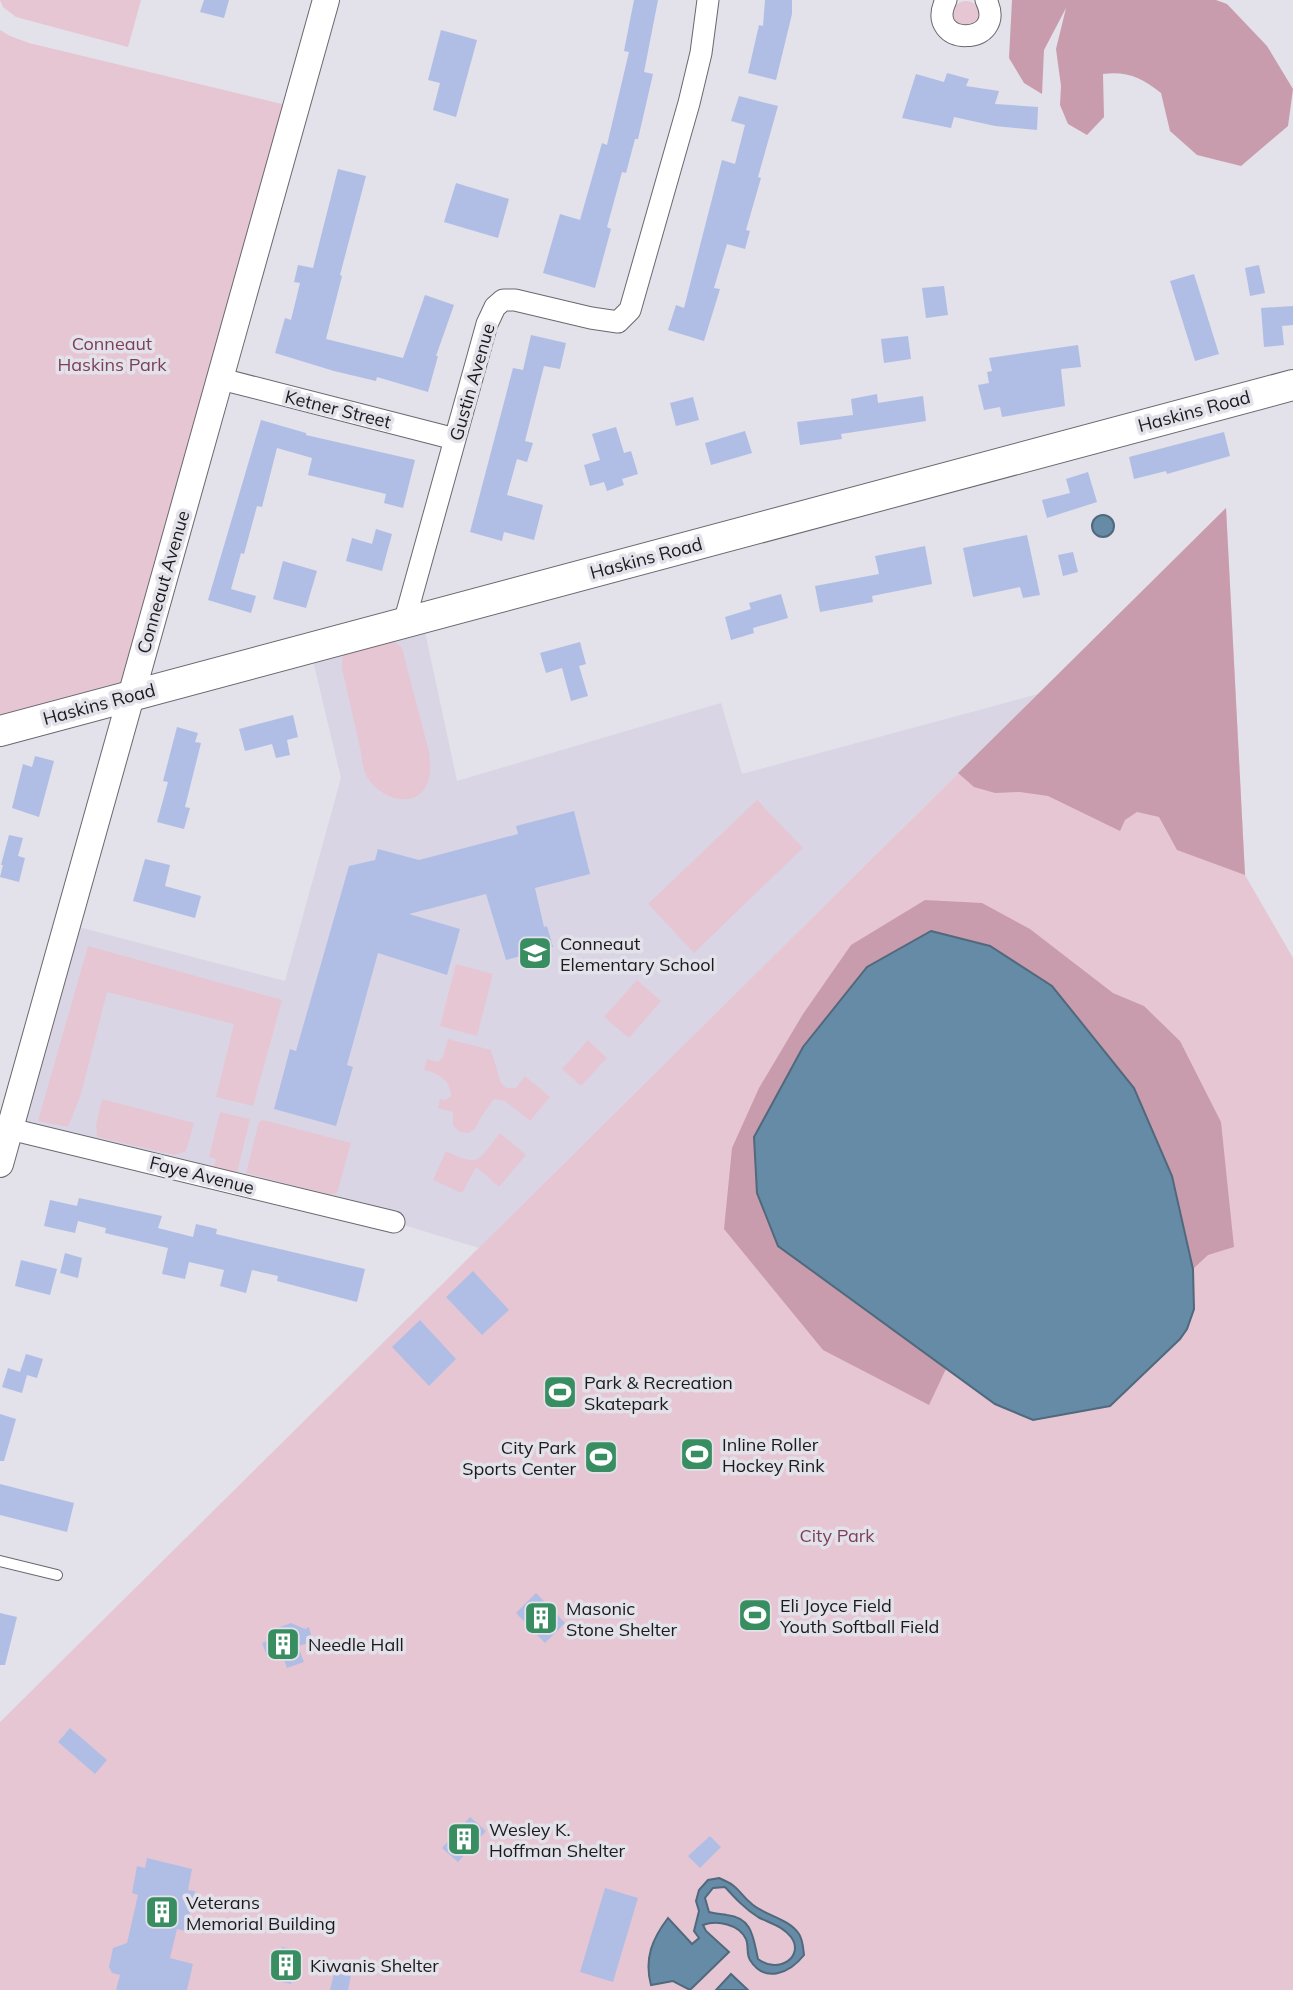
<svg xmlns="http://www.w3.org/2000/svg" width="1293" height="1990" font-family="Mulish,sans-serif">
<rect width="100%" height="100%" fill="#e3e1e9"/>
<path fill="#d9d5e4" d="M422 618 457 781 721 703 742 774 1038 694 479 1248 394 1222 10 1129 67 924 285 981 341 778 310 648Z"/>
<path fill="#e7c6d3" d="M0 0H141L128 47 16 17 3 7Z
M953 14a13 13 0 1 1 26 0a13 13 0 1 1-26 0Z
M0 30 10 36 29 43 290 106 131 695 0 731Z
M1226 508 1245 875 1293 958V1990H0V1722Z
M389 637 402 648 429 752C430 761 431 770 429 779 419 813 378 799 366 775 362 767 362 756 360 748 354 721 348 695 342 668L343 650Z
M757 800 803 848 694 953 648 904Z
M88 946 282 1000 253 1106 216 1097 234 1024 107 992 81 1094 68 1127 38 1121Z
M456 964 493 974 477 1036 440 1026Z
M637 980 661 1001 629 1038 604 1017Z
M448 1039 491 1050 501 1083 506 1088H516L525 1076 550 1097 530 1121 505 1101 494 1099 481 1117 475 1129 468 1133 460 1132 453 1125V1112L438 1108 440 1099 445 1100 451 1096C450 1079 439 1074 424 1070L427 1059 438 1062 443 1057Z
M588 1040 607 1058 581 1086 562 1069Z
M102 1099 194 1123 186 1151 175 1155 97 1137 96 1125Z
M220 1112 250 1119 237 1173 214 1167 216 1159 209 1157Z
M263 1120 351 1143 337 1193 330 1195 246 1173 259 1122Z
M500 1133 526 1155 499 1187 476 1167 462 1193 433 1180 446 1151C481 1168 477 1161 500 1133Z"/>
<path fill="#c99cad" d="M1012 0H1216L1227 4 1267 46 1293 89 1288 126 1241 166 1197 155 1170 131 1161 93C1142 78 1127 71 1103 74L1104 117 1087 135 1068 124 1060 105 1061 86 1056 49 1066 8 1044 50 1042 94 1024 83 1009 58Z
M1226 508 1245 875 1177 850 1159 817 1137 812 1125 820 1120 831 1048 796 1020 792 995 793 974 787 958 773Z
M925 900 982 903 1030 929 1113 993 1144 1006 1180 1041 1221 1122 1234 1247 1208 1255 1193 1269 1172 1176 778 1246 946 1369 929 1405 823 1350 724 1229 732 1148 759 1088 803 1014 851 945Z"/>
<path fill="#668ba6" stroke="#50697d" stroke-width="2" fill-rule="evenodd" d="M1092 526a11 11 0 1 1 22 0a11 11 0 1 1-22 0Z
M931 931 990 946 1052 986 1134 1088 1172 1176 1193 1269 1194 1309 1187 1329 1180 1339 1110 1406 1033 1420 995 1404 778 1246 757 1193 754 1137 803 1047 867 967Z
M719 1878C741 1887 737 1892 753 1905 767 1916 789 1919 799 1934 803 1940 803 1948 804 1955 790 1973 765 1984 750 1960 746 1954 749 1946 746 1939 739 1924 717 1920 703 1925L706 1931 729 1952 690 1990 673 1981 651 1985C644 1959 652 1939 668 1918L692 1944 699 1938 694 1931 699 1911 696 1901 699 1890 708 1880ZM725 1887C735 1898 745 1909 758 1917 769 1923 783 1926 791 1937 805 1956 779 1975 758 1959 753 1938 753 1918 727 1915 720 1914 716 1914 709 1912L705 1898 713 1888Z
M731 1974 748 1990H716Z"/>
<path fill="#b0bee6" d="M204 0H229L224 18 200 12Z
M634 0H658L644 72 653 74 638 139H635L626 173 622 172 607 227 611 229 595 288 543 273 560 214 580 220 602 143 607 145 629 52 624 51Z
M765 0H792V14L776 80 748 73 759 25 763 26Z
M441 30 477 40 456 117 433 110 440 83 428 80Z
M947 73 969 79 966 86 999 91 995 104 1038 107 1037 130 995 126 954 117 951 128 902 118 916 74 944 82Z
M739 96 778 106 758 177 761 178 746 230 750 231 745 249 727 244 714 288 720 289 704 341 668 330 676 305 684 308 722 160 735 164 745 125 731 121Z
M338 169 366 176 340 275 342 276 326 339 403 358 425 295 454 305 436 356H438L428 392 377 377 376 381 334 371 275 353 285 318 291 320 300 283 294 282 298 265 313 268Z
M456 183 509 199 498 238 444 222Z
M1259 265 1265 293 1250 296 1245 268Z
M1194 274 1219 354 1195 361 1170 281Z
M944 286 948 315 926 318 922 288Z
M1293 306V325L1282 326 1284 345 1264 347 1261 308Z
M531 335 566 343 560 369 544 366 525 441 533 443 527 462 517 459 507 495 543 505 534 540 504 532 502 541 470 532 513 368 523 370Z
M908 336 911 359 884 363 881 339Z
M1078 345 1081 367 1061 369 1065 406 1002 417 1000 407 984 410 978 385 989 383 987 372 992 371 989 358Z
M877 394 878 403 923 396 926 421 841 434 842 439 800 445 797 422 853 415 851 399Z
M693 397 699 420 676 426 670 403Z
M261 420 306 433V435L415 460 403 508 384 503 386 494 308 475 312 458 277 448 262 507 257 506 244 554 241 553 231 589 256 596 251 613 208 600Z
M616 427 624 453 631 451 638 474 622 479 624 485 607 491 604 482 590 486 584 465 600 460 592 434Z
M745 431 752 453 711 465 705 443Z
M1224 432 1230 456 1167 474 1166 471 1134 479 1129 457Z
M1088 472 1097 502 1047 518 1042 500 1070 493 1066 479Z
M376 529 392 534 382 571 346 561 352 538 372 544Z
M1027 535 1040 595 1023 598 1020 587 973 597 963 548Z
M925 546 932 584 872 596 873 602 820 612 815 586 879 574 875 556Z
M1073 552 1078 572 1063 576 1058 555Z
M283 561 317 571 306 608 273 599Z
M781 594 788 618 753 628 754 633 731 640 725 617 751 609 749 603Z
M580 642 586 664 579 666 588 696 571 701 562 668 546 673 540 653Z
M293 715 298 737 287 740 290 755 276 758 272 744 245 751 239 729Z
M177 727 198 733 195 742 201 743 185 807 190 808 184 829 157 822 168 782 163 781Z
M35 756 54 761 39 817 12 808 23 764 32 767Z
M574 811 590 874 535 888 544 927 547 926 553 947 506 960 486 894 409 914 460 929 447 975 378 953 347 1065 353 1067 336 1126 274 1109 290 1049 296 1051 349 866 375 860 378 849 419 860 518 834 516 826Z
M9 835 23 838 18 856 25 858 19 882 0 877 3 865H1Z
M145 859 170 865 165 886 201 896 195 918 133 901Z
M79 1198 162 1216 158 1228 193 1237 196 1224 217 1229 216 1234 365 1269 357 1302 277 1281 278 1276 252 1270 246 1293 220 1286 224 1270 189 1262 185 1279 162 1274 168 1248 105 1233 106 1228 78 1221 75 1233 44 1226 50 1200 77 1206Z
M65 1253 82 1258 78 1278 60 1273Z
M21 1260 57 1269 50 1295 15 1286Z
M473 1271 509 1310 482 1335 446 1297Z
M420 1320 456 1359 429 1386 392 1347Z
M26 1354 43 1359 37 1378 27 1375 22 1393 2 1387 8 1368 20 1372Z
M0 1414 16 1419 4 1461H0Z
M0 1484 74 1503 67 1532 0 1515Z
M536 1593 565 1623 545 1643 516 1613Z
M0 1613 17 1617 5 1665H0Z
M291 1623 305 1629 309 1627 313 1642 298 1646 304 1662 287 1668 281 1651 267 1656 262 1643 269 1640 277 1628Z
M70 1728 107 1760 95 1774 58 1742Z
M470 1817 486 1831 458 1862 442 1848Z
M710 1836 721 1847 700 1868 688 1856Z
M147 1858 192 1869 188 1890 195 1891 186 1931 177 1929 170 1958 193 1964 187 1990H116L120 1975 112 1973 109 1967 113 1948 127 1943 138 1895 132 1893 137 1866 145 1868Z
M605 1888 638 1898 613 1982 580 1972Z
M282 1947 298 1950 291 1984 274 1980Z
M337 1961 353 1965 348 1990H330Z"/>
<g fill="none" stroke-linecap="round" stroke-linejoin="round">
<g stroke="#6a686f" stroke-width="12">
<path id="service" d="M0 1561 57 1575"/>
</g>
<g stroke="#6a686f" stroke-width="23">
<path id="minor" d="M946 0C923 48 1009 47 986 0
M221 379 455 439
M404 623 487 324 495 307 503 300H515L591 318 618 322 630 310 689 103 701 53 708 0
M10 1129 394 1222"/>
</g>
<g stroke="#6a686f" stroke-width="28">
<path id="tertiary" d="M0 1164 326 0"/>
</g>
<g stroke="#6a686f" stroke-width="32">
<path id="secondary" d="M0 731 1293 385"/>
</g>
<use href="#service" stroke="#fff" stroke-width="10"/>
<use href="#minor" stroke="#fff" stroke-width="21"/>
<use href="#tertiary" stroke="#fff" stroke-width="26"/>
<use href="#secondary" stroke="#fff" stroke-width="30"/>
</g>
<defs>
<g id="school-square" transform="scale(1.75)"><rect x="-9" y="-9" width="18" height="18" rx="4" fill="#398e61" stroke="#e3e1e9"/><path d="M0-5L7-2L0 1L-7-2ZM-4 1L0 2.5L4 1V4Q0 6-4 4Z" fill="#fff"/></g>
<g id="stadium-square" transform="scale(1.75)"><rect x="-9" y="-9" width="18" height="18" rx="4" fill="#398e61" stroke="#e3e1e9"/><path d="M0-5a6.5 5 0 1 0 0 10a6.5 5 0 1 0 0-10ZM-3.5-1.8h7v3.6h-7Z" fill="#fff"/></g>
<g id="building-square" transform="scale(1.75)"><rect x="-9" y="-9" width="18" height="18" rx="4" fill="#398e61" stroke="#e3e1e9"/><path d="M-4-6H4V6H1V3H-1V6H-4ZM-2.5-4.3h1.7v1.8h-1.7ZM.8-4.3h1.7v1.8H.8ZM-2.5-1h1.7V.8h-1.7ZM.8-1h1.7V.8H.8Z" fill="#fff"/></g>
</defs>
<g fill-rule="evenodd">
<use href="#school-square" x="535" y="953"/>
<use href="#stadium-square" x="560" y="1392"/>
<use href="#stadium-square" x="697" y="1454"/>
<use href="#stadium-square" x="601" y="1457"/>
<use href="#stadium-square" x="755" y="1615"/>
<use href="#building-square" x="541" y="1618"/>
<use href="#building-square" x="283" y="1644"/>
<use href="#building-square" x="464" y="1839"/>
<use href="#building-square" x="162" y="1912"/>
<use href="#building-square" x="286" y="1965"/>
</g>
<g text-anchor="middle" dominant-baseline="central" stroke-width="7" stroke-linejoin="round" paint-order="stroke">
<g font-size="18" fill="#7c405a" stroke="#e3e1e9">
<text x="112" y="343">Conneaut<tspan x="112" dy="21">Haskins Park</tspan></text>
<text x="837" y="1535">City Park</text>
</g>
<g font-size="18" fill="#1b1b1d" stroke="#e3e1e9">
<text transform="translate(472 382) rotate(-74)">Gustin Avenue</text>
<text transform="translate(338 409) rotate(14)">Ketner Street</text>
<text transform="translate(1194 411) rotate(-15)">Haskins Road</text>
<text transform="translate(646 558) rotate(-15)">Haskins Road</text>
<text transform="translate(163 582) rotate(-74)">Conneaut Avenue</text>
<text transform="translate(99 704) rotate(-15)">Haskins Road</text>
<text transform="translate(202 1175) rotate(14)">Faye Avenue</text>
</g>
<g font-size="18" fill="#1b1b1d" stroke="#e3e1e9" text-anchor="start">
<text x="560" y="943">Conneaut<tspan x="560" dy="21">Elementary School</tspan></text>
<text x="584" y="1382">Park &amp; Recreation<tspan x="584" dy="21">Skatepark</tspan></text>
<text x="722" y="1444">Inline Roller<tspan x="722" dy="21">Hockey Rink</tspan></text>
<text x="576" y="1447" text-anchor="end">City Park<tspan x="576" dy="21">Sports Center</tspan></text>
<text x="780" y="1605">Eli Joyce Field<tspan x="780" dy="21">Youth Softball Field</tspan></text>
<text x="566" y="1608">Masonic<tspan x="566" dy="21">Stone Shelter</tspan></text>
<text x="308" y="1644">Needle Hall</text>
<text x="489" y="1829">Wesley K.<tspan x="489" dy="21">Hoffman Shelter</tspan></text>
<text x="186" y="1902">Veterans<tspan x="186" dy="21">Memorial Building</tspan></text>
<text x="310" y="1965">Kiwanis Shelter</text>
</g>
</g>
</svg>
